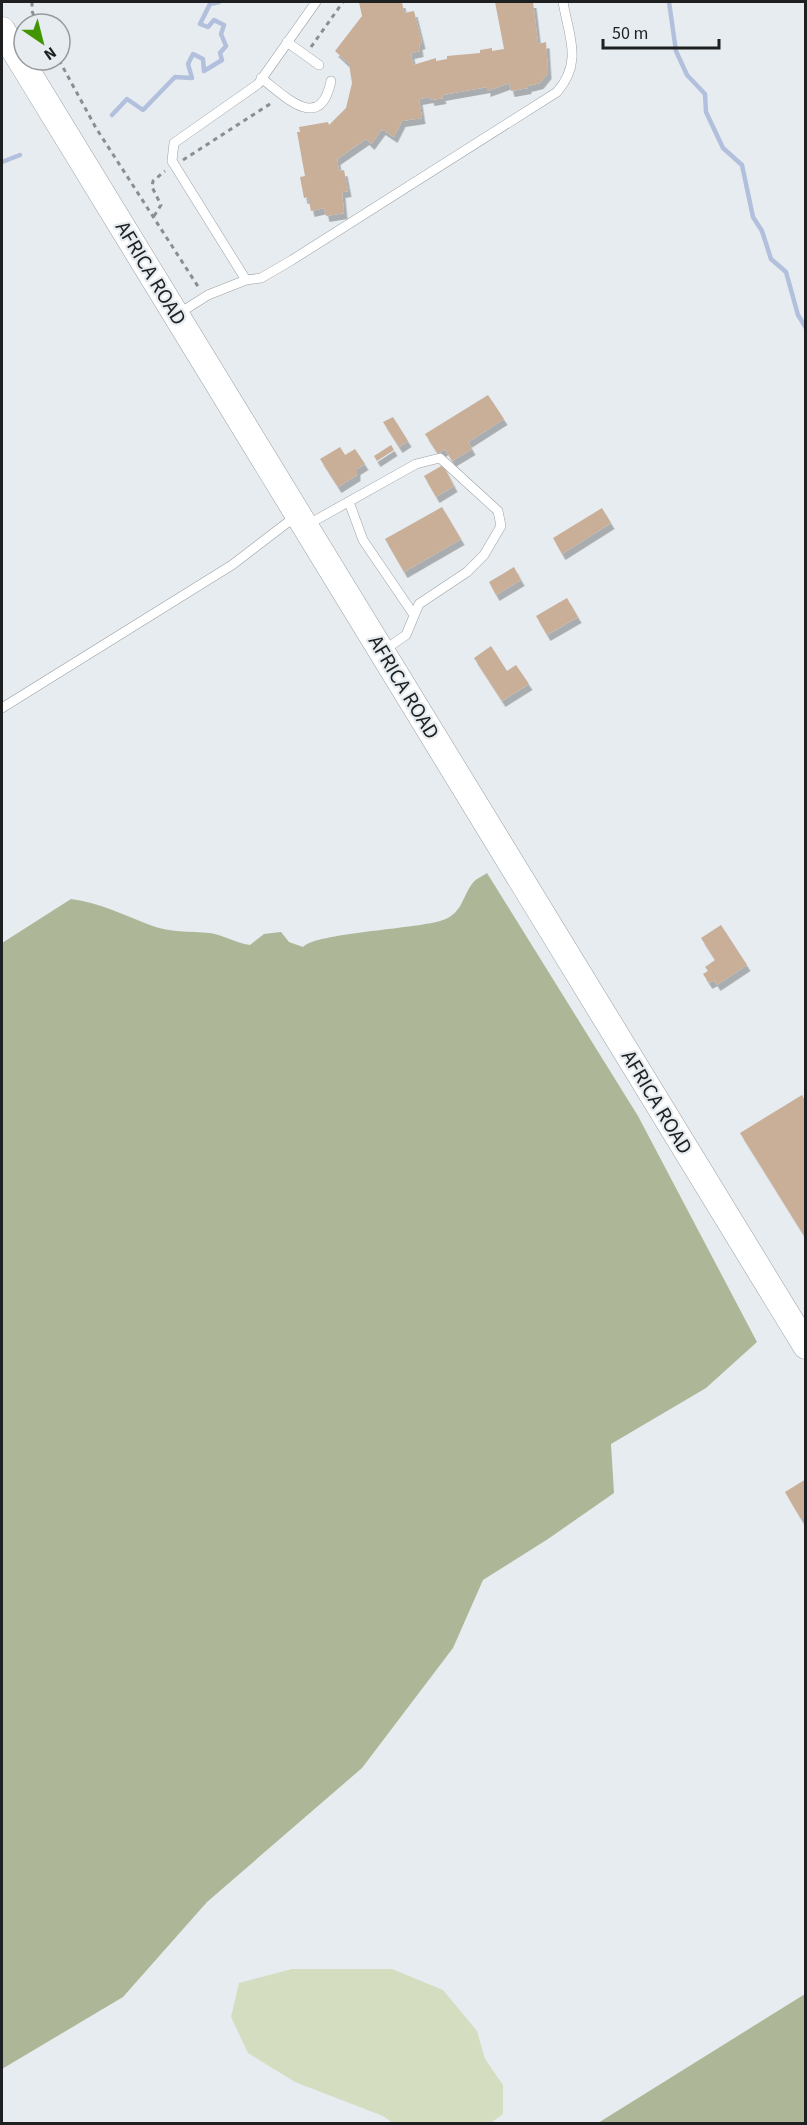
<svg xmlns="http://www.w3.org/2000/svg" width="807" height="2125" font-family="'Source Sans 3',sans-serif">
<defs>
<filter id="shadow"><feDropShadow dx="3.5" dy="6" stdDeviation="0" flood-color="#0004"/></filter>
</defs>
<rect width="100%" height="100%" fill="#e6ecf0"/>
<path fill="#d5ddc0" d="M292 1969H392L443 1990 477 2031 485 2059 503 2085V2114L491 2123H393L383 2116 295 2082 248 2053 231 2017 239 1983Z"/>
<path fill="#adb798" d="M487 873 638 1116 757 1342 706 1388 611 1444 614 1493 548 1539 483 1580 453 1648 362 1768 207 1902 123 1997 2 2069V943L71 899C100 903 124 915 150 925 169 933 190 931 210 933 224 935 235 943 250 945L264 934 281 932 289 942 303 947C316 933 413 929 440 921 462 915 462 897 472 884 475 879 483 876 487 873Z
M805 1994V2123H598Z"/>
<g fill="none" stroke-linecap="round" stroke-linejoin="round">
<path stroke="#b2c0dd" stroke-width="4.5" d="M669 2 676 51 687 75 705 94 706 112 723 148 742 165 753 217 762 231 771 259 786 272 798 315 806 328
M112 115 127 99 143 110 175 77 192 78 188 64 193 54 203 59 204 71 222 60 220 53 226 46 221 34 224 25 214 20 208 27 200 24 210 4 219 2
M2 162 20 155"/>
</g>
<path fill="#c9ae98" filter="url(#shadow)" d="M359 2H402L404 13 414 11 422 43 419 44 420 51 411 53 413 65 436 58V61L447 59V56L480 53V50L492 48V51L504 49 495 2H533L538 44 546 42 548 73 540 83 528 86V88L511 91 509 83 487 91V87L442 95 443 98 431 100 430 97 419 99 422 118 402 121 394 137 382 129 371 144 366 139 337 159 339 171 344 170 348 191 342 192 344 213 326 216 324 208 311 211 308 197 304 198 300 177 305 176 297 132H300L299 127 328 122 329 125 346 108 352 83 349 64 335 51 362 16Z
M488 395 504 419 468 442 472 449 452 461 445 449 438 454 425 434Z
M393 417 408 441 399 447 383 422Z
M391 445 394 450 377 461 374 456Z
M340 447 345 455 355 449 365 464 357 469V475L338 487 320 459Z
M443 465 454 486 436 497 424 476Z
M442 507 461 539 404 572 385 539Z
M602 508 611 523 562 554 553 538Z
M514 567 521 580 496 595 489 582Z
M567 598 578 617 547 635 536 616Z
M491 646 507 671 516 665 529 684 502 701 474 658Z
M721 925 747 965 717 985 714 980 709 983 703 974 708 971 705 967 715 960 701 938Z
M802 1095 806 1102V1239L740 1133Z
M806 1479V1516L801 1519 785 1492Z"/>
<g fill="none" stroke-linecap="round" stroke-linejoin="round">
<g stroke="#9ba0a4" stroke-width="10">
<path id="lane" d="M287 42 319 65
M261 78C285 96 320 134 331 81
M246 280 261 278 292 260 557 92C583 62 569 37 563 2
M178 314 208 295 246 280 172 161 174 143 258 84 316 2
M349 502 363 540 414 615
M307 525 416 464 440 458 498 511 501 526 484 555 467 572 419 604 406 635 383 651
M2 708 232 565 296 516"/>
</g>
<g stroke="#9ba0a4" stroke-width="27">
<path id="secondary" d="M2 30 806 1346"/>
</g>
<path stroke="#8a8e91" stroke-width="3" stroke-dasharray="4.5 4.5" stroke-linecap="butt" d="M32 2V11L37 24
M311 47 343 2
M59 60 96 128 199 288
M183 160 273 102
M154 216 161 205 152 187 153 181 165 171"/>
<use href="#lane" stroke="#fff" stroke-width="9"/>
<use href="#secondary" stroke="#fff" stroke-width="26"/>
</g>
<g text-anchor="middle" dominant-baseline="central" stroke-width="4.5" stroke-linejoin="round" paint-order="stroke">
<g font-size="21" fill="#1d1f20" stroke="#e6ecf0">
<text transform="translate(151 273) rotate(59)">AFRICA ROAD</text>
<text transform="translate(404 687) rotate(59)">AFRICA ROAD</text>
<text transform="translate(657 1102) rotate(59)">AFRICA ROAD</text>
</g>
</g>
<rect width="807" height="2125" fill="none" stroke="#1d1f20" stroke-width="6"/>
<g transform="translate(42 42) rotate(145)"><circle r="28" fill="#e6ecf0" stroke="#969a9d" stroke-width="1.5"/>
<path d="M0-4.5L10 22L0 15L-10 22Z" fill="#429500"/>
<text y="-9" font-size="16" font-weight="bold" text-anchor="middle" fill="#1d1f20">N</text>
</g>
<path d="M603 39v9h116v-9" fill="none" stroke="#1d1f20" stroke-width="3"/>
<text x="612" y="39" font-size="18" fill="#1d1f20" stroke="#e6ecf0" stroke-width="4.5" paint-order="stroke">50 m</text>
</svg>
